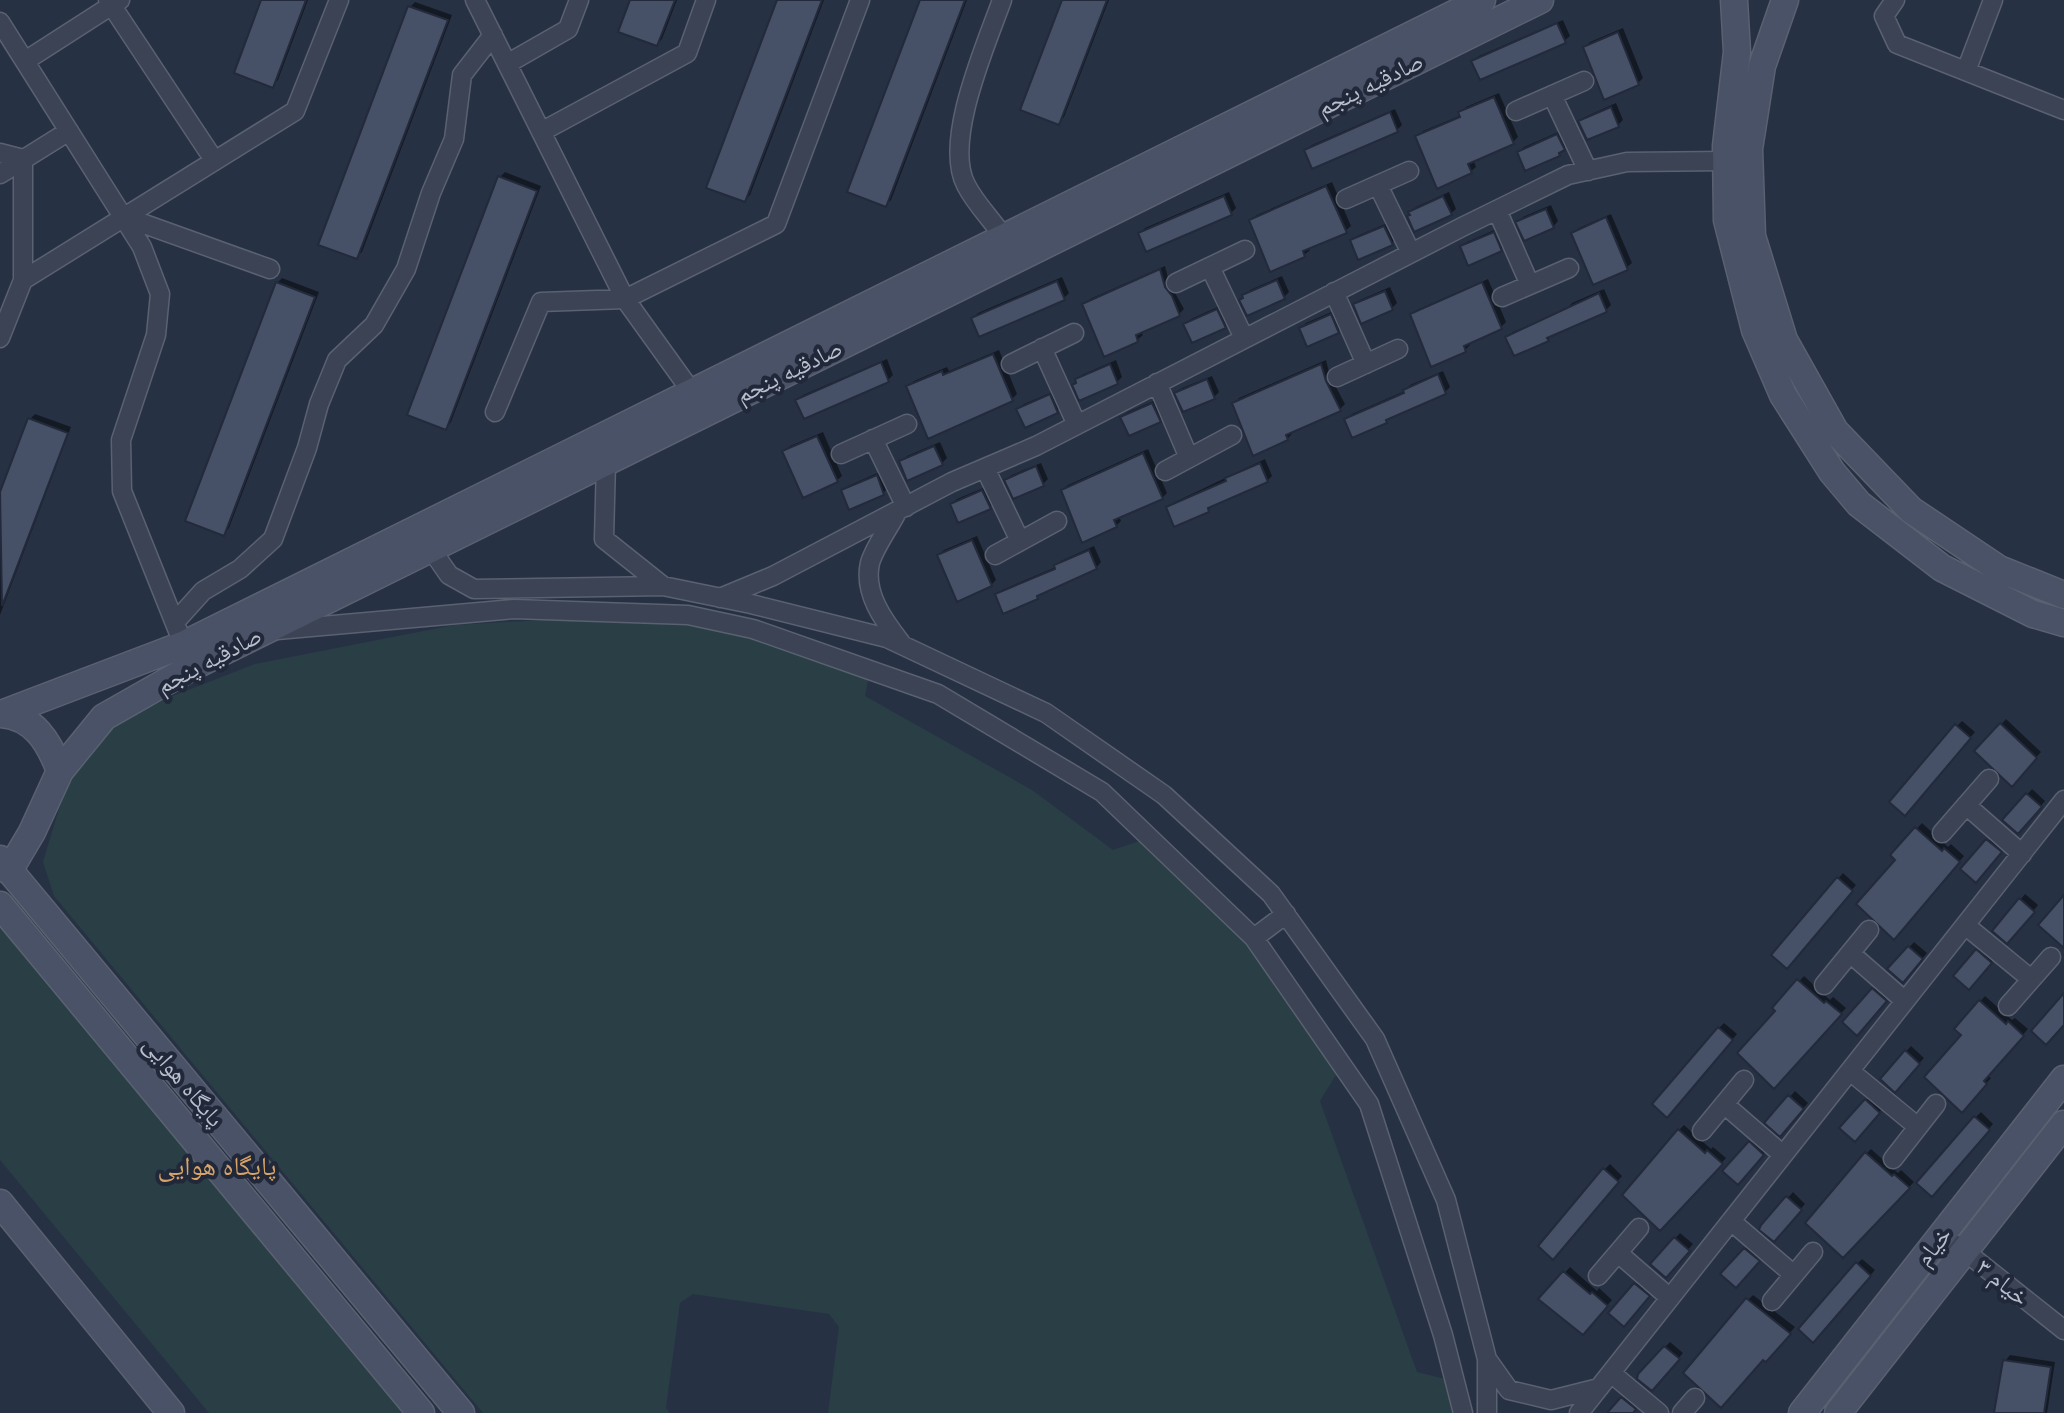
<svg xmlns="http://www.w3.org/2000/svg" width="2064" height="1413" font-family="Poppins,'Noto Naskh Arabic',sans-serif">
<rect width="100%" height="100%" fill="#273144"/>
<path fill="#293f45" d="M687 619 750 635 869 675 865 696 1032 790 1113 850 1143 840 1195 884 1255 953 1339 1070 1320 1101 1417 1372 1445 1379 1453 1413H828L839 1327 829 1314 693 1294 680 1303 666 1408 670 1413H483L54 896 43 862 59 809 77 760 116 723 173 696 255 664 454 625 541 620Z
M0 921 408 1413H209L0 1160Z"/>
<path fill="#0007" d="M264 0H308L278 80 272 85Z
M632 0H677L662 39 657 44Z
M779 0H824L750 195 745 200Z
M922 0H967L891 200 885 205Z
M1064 0H1109L1064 117 1059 122Z
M415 2 452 15 362 252 356 257 410 7Z
M1563 20 1570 36 1564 41 1474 61 1479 56Z
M1623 28 1643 78 1638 83 1585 47 1590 42Z
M1499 93 1518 137 1513 142 1473 159 1476 167 1470 172 1418 137 1423 131 1462 115 1466 107Z
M1616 103 1623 120 1618 125 1580 122 1585 117Z
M1395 109 1402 125 1397 130 1306 150 1312 145Z
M1563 130 1569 143 1559 154 1519 152 1524 147Z
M505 172 541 186 451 422 446 428 499 178Z
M1332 182 1351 226 1345 231 1308 247 1310 250 1304 255 1251 220 1257 215Z
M1229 192 1236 208 1231 213 1140 234 1145 228Z
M1449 192 1456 209 1450 214H1412L1416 207Z
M1551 205 1558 221 1553 227 1518 222 1523 217Z
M1611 214 1632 263 1626 268 1573 233 1579 228Z
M1390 222 1397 238 1392 243 1352 241 1357 236Z
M1499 228 1506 244 1501 250 1462 247 1467 242Z
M1165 266 1169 282 1184 309 1179 314 1141 331 1143 335 1137 340 1085 305 1090 299Z
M1282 276 1289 292 1284 297 1245 296 1250 290Z
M1062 277 1069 293 1064 298 973 318 978 313Z
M282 278 319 292 229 528 224 534 277 283Z
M1488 279 1506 322 1501 327 1469 341 1470 345 1465 350 1412 315 1417 310Z
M1390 287 1397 303 1392 308 1355 305 1360 300Z
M1604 289 1611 305 1606 310 1553 334 1547 340 1508 338 1513 332 1567 309 1572 303Z
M1222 305 1230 322 1225 327 1186 324 1191 319Z
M1336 310 1343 327 1338 332 1301 328 1306 323Z
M999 350 1017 394 1012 399 929 436 909 386 914 381 947 367 949 371Z
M887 359 893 375 888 380 805 416 798 400 803 395Z
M1116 360 1122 377 1117 382 1080 398 1077 380 1082 375Z
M1326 360 1330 376 1345 404 1340 409 1291 430 1292 434 1287 439 1234 404 1239 398Z
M1443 371 1450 387 1445 392 1391 416 1386 421 1347 419 1352 414 1405 391 1410 385Z
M1212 376 1219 392 1214 397 1177 394 1182 388Z
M1055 391 1062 406 1057 411 1019 409 1024 404Z
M1158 399 1165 416 1160 421 1123 417 1128 412Z
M35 414 71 427 0 615V498L30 419Z
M823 432 842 476 836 481 785 451 790 446Z
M940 442 947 458 941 464 902 462 907 456Z
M1148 449 1167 493 1162 498 1119 516 1121 521 1116 526 1063 490 1068 485Z
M1265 459 1272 476 1267 481 1213 505 1208 510 1168 508 1173 503Z
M1041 463 1048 479 1043 484 1006 480 1012 475Z
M882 471 889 487 883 493 843 491 848 486Z
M988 486 995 502 990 507 959 521 952 504 957 499Z
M977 536 996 580 991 585 939 555 944 550Z
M1094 546 1101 562 1096 568 1042 592 1037 597 997 595 1002 590 1056 567 1061 561Z
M2006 719 2041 752 2012 784 1977 751Z
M1962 721 1975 732 1910 808 1957 726Z
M2032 789 2045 801 2018 832 2005 820Z
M1922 823 1948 847 1951 844 1964 856 1899 932 1898 860 1893 855Z
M1993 835 2005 846 1981 875 1963 869Z
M1843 873 1856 885 1791 961 1774 955Z
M2025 894 2038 905 2012 936 1995 931Z
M1914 942 1927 953 1908 975 1890 969Z
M1982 946 1996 957 1969 987 1956 975Z
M1804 976 1830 1000 1833 997 1846 1008 1774 1086 1777 1010 1775 1008Z
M1878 984 1890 995 1862 1028 1873 989Z
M1985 996 2012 1020 2015 1018 2028 1029 1987 1075 1991 1078 1962 1110 1964 1035 1956 1029Z
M1724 1023 1737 1034 1672 1111 1719 1028Z
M1911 1046 1924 1058 1895 1090 1882 1078Z
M1795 1091 1808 1103 1780 1134 1767 1123Z
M1871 1095 1884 1107 1855 1139 1842 1128Z
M1981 1112 1993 1124 1937 1189 1976 1117Z
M1684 1125 1711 1149 1713 1147 1726 1158 1660 1228 1679 1130Z
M1755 1138 1767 1150 1738 1182 1725 1171Z
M1871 1149 1898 1173 1901 1170 1914 1182 1843 1256 1866 1154Z
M1610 1164 1622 1176 1558 1252 1605 1169Z
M1793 1192 1805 1204 1774 1239 1763 1226Z
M1680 1233 1693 1244 1665 1276 1652 1264Z
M1750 1244 1763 1255 1736 1285 1723 1274Z
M1862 1259 1875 1270 1818 1335 1857 1264Z
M1570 1267 1597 1291 1599 1288 1612 1300 1583 1332 1541 1299Z
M1641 1279 1653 1292 1624 1324 1611 1313Z
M1753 1295 1795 1327 1766 1360 1748 1300Z
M1670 1342 1683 1353 1657 1384 1665 1347Z
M2010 1355 2055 1362 2047 1413H1996L2005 1361Z
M1628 1393 1641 1404 1633 1413H1610Z"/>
<path fill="#465066" stroke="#222a3b" stroke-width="2" d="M261 0H306L273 88 234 73Z
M630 0H675L657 46 618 32Z
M777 0H822L745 202 706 188Z
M920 0H965L886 207 847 192Z
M1062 0H1107L1059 125 1020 110Z
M408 6 448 20 357 259 318 245Z
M1557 23 1566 43 1480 80 1471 61Z
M1618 32 1639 85 1604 100 1583 47Z
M1494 97 1514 144 1468 164 1472 173 1437 189 1415 136 1460 117 1458 112Z
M1611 107 1619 127 1587 140 1578 121Z
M1390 112 1398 132 1312 169 1304 150Z
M1557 134 1565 150 1559 153 1560 156 1525 171 1517 152Z
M498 176 537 191 446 430 407 415Z
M1326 186 1347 233 1303 251 1305 257 1270 272 1249 220Z
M1224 196 1232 215 1146 252 1138 233Z
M1443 196 1452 215 1414 232 1407 216 1410 215 1408 212Z
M1546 209 1554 228 1524 241 1515 222Z
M1606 217 1628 270 1593 285 1571 233Z
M1384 226 1393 245 1358 260 1350 240Z
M1494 232 1502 251 1468 266 1460 246Z
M1160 269 1165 287 1172 296 1180 316 1136 335 1138 342 1104 357 1082 304Z
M1277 280 1285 299 1247 316 1239 300 1243 298 1242 295Z
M1057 281 1065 300 979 337 971 318Z
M276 282 315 297 224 536 185 521Z
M1482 282 1502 329 1464 346 1466 352 1431 367 1410 314Z
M1385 291 1393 310 1361 324 1353 304Z
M1599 293 1607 312 1547 338 1549 341 1514 356 1505 337Z
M1217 309 1226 328 1192 343 1183 324Z
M1331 314 1339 333 1307 347 1299 328Z
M993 354 1013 401 928 439 906 386 942 371 943 375Z
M881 362 889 382 804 419 795 400Z
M1110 364 1118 384 1079 401 1072 385 1076 383 1075 379Z
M1321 364 1326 381 1341 411 1286 435 1288 440 1253 456 1232 403Z
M1438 374 1446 394 1386 420 1387 423 1352 438 1344 419 1404 393 1403 390Z
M1207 379 1215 399 1183 412 1174 393Z
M1050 394 1058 413 1025 428 1016 409Z
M1152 403 1161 422 1129 436 1120 417Z
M28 418 68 433 2 606 0 492Z
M817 436 838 482 803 498 782 451Z
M934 446 943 465 907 481 899 461Z
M1143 453 1163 499 1114 520 1117 527 1082 543 1061 490Z
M1260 463 1268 482 1208 508 1209 512 1174 527 1166 507 1226 481 1225 478Z
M1036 466 1044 486 1013 499 1004 480Z
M877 475 884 495 849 510 841 490Z
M982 490 991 509 958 523 950 504Z
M972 540 992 586 957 602 937 555Z
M1089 550 1097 569 1037 596 1038 599 1003 614 995 594 1055 569 1054 565Z
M2000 723 2037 758 2012 787 1974 751Z
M1955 724 1971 738 1905 816 1889 802Z
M2026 793 2042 807 2018 834 2002 820Z
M1915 827 1942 851 1944 848 1960 862 1894 940 1856 904 1895 860 1890 855Z
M1986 839 2002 852 1976 883 1960 869Z
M1837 877 1853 891 1787 969 1771 955Z
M2064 895V948L2038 925Z
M2019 898 2035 912 2007 944 1992 931Z
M1908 946 1923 959 1903 983 1887 969Z
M1976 949 1992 963 1969 990 1953 976Z
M1797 979 1824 1003 1826 1001 1842 1014 1774 1089 1737 1053 1775 1011 1772 1008Z
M1872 988 1887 1001 1857 1036 1842 1022Z
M2064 993V1025L2046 1045 2031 1031Z
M1979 1000 2006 1024 2008 1021 2024 1036 1984 1081 1987 1084 1962 1113 1924 1077 1961 1035 1954 1029Z
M1718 1027 1733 1040 1667 1118 1652 1104Z
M1905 1050 1920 1064 1895 1093 1880 1079Z
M1788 1095 1804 1109 1780 1137 1764 1123Z
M1865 1099 1880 1113 1855 1142 1839 1128Z
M1974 1116 1990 1130 1932 1197 1916 1183Z
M1678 1129 1705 1153 1707 1150 1723 1164 1660 1231 1622 1195Z
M1749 1141 1764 1155 1738 1185 1722 1171Z
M1865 1152 1892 1176 1894 1174 1910 1188 1843 1258 1805 1223Z
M1603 1168 1619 1182 1553 1260 1538 1246Z
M1786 1196 1802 1210 1774 1242 1759 1230 1761 1225Z
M1674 1237 1690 1251 1666 1278 1650 1264Z
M1744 1248 1760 1261 1736 1288 1720 1274Z
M1856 1262 1871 1276 1813 1343 1798 1329Z
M1563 1271 1590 1294 1592 1292 1608 1306 1583 1335 1538 1299Z
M1634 1283 1650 1296 1624 1327 1608 1313Z
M1746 1298 1791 1334 1766 1362 1763 1360 1721 1408 1683 1373Z
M1664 1346 1680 1359 1652 1391 1637 1379 1638 1374Z
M2003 1360 2051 1367 2044 1413H1994Z
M1621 1397 1636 1409 1633 1413H1607Z"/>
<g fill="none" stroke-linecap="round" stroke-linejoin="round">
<g stroke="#5a6171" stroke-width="21">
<path id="street" d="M108 0 214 160
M475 0 625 299 699 402
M1002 0C986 45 943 141 966 185 977 207 997 224 1009 246
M1895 0 1884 16 1897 44 2064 110
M0 22 142 247 160 294 156 335 121 440 122 491 188 656
M25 61 120 0
M507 64 568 29 579 0
M1966 71 1993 0
M1552 95 1588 171
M1516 111 1584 81
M541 132 687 53 706 0
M0 153 23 159V280
M0 174 69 131
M1378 185 1411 253
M1346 199 1409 171
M1497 210 1530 285
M122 216 270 269
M1210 267 1244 338
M1176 283 1245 250
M1334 292 1366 364
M1502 297 1569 268
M0 338 23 280 295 111 339 0
M1042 348 1077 425
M1011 364 1074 333
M1337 377 1398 349
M1157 383 1189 458
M495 412 541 302 625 299 776 224 860 0
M873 439 906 507
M841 454 907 424
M606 462 604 539 663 586
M985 468 1020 541
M1165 471 1232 435
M897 512C890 526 874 548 870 563 863 593 884 621 901 643
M424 539 449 575 474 589 663 586 751 604 887 638 1046 713 1164 795 1271 894 1375 1039 1446 1200 1487 1359V1413
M995 555 1057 521
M720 598 773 576 952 482 1036 446 1462 227 1568 175 1627 162 1726 161
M175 622 203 591 240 569 273 539 307 448 319 404 337 360 374 325 406 269 431 193 454 139 462 75 493 35
M277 630 514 609 688 615 753 629 938 694 1102 792 1254 938 1369 1104 1443 1335 1463 1413
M1966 805 2022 854
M1942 833 1989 779
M1965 925 2031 979
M1254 938 1286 914
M1850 953 1905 1001
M1824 985 1869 930
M2008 1006 2051 957
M1850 1071 1918 1127
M1724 1104 1783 1155
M1702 1131 1744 1080
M1893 1159 1936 1104
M1731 1221 1794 1275
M1957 1245 2064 1330
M1618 1253 1670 1298
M1598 1276 1639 1228
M1772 1301 1813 1252
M1487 1359 1509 1390 1551 1400 1599 1388
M1611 1373 1659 1413
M1579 1413 2064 800
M1682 1413 1695 1398"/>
</g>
<g stroke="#5a6171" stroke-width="29">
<path id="secondary" d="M1734 0 1737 52 1726 146 1727 220 1755 330 1783 395 1832 472 1859 504 1942 568 2033 614 2064 623
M1785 0 1762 66 1749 149 1752 236 1784 340 1835 431 1911 510 1999 569 2064 595
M4 713 185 644 1482 0
M0 714C34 716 49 742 60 771L32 832 9 871
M60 771 104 717 192 667 1540 0
M0 859 461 1413
M0 905 421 1413
M0 1203 171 1413
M1802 1413 2064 1079
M1838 1413 2064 1124"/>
</g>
<use href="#street" stroke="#3c4354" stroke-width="18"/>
<use href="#secondary" stroke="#4a5267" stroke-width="26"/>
</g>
<g text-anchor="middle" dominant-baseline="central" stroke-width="8" stroke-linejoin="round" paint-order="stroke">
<g font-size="24" fill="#b9bfcd" stroke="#202839">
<text transform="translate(1370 84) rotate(-26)">صادقیه پنجم</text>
<text transform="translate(789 371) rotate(-26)">صادقیه پنجم</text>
<text transform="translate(209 660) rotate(-28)">صادقیه پنجم</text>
<text transform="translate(184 1081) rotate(50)">پایگاه هوایی</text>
<text transform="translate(1933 1246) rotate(-52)">خیام</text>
<text transform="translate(2003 1282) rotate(39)">خیام ۳</text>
</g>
<g font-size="26" fill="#d8a46a" stroke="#202839">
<text x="217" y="1166">پایگاه هوایی</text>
</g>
</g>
</svg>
